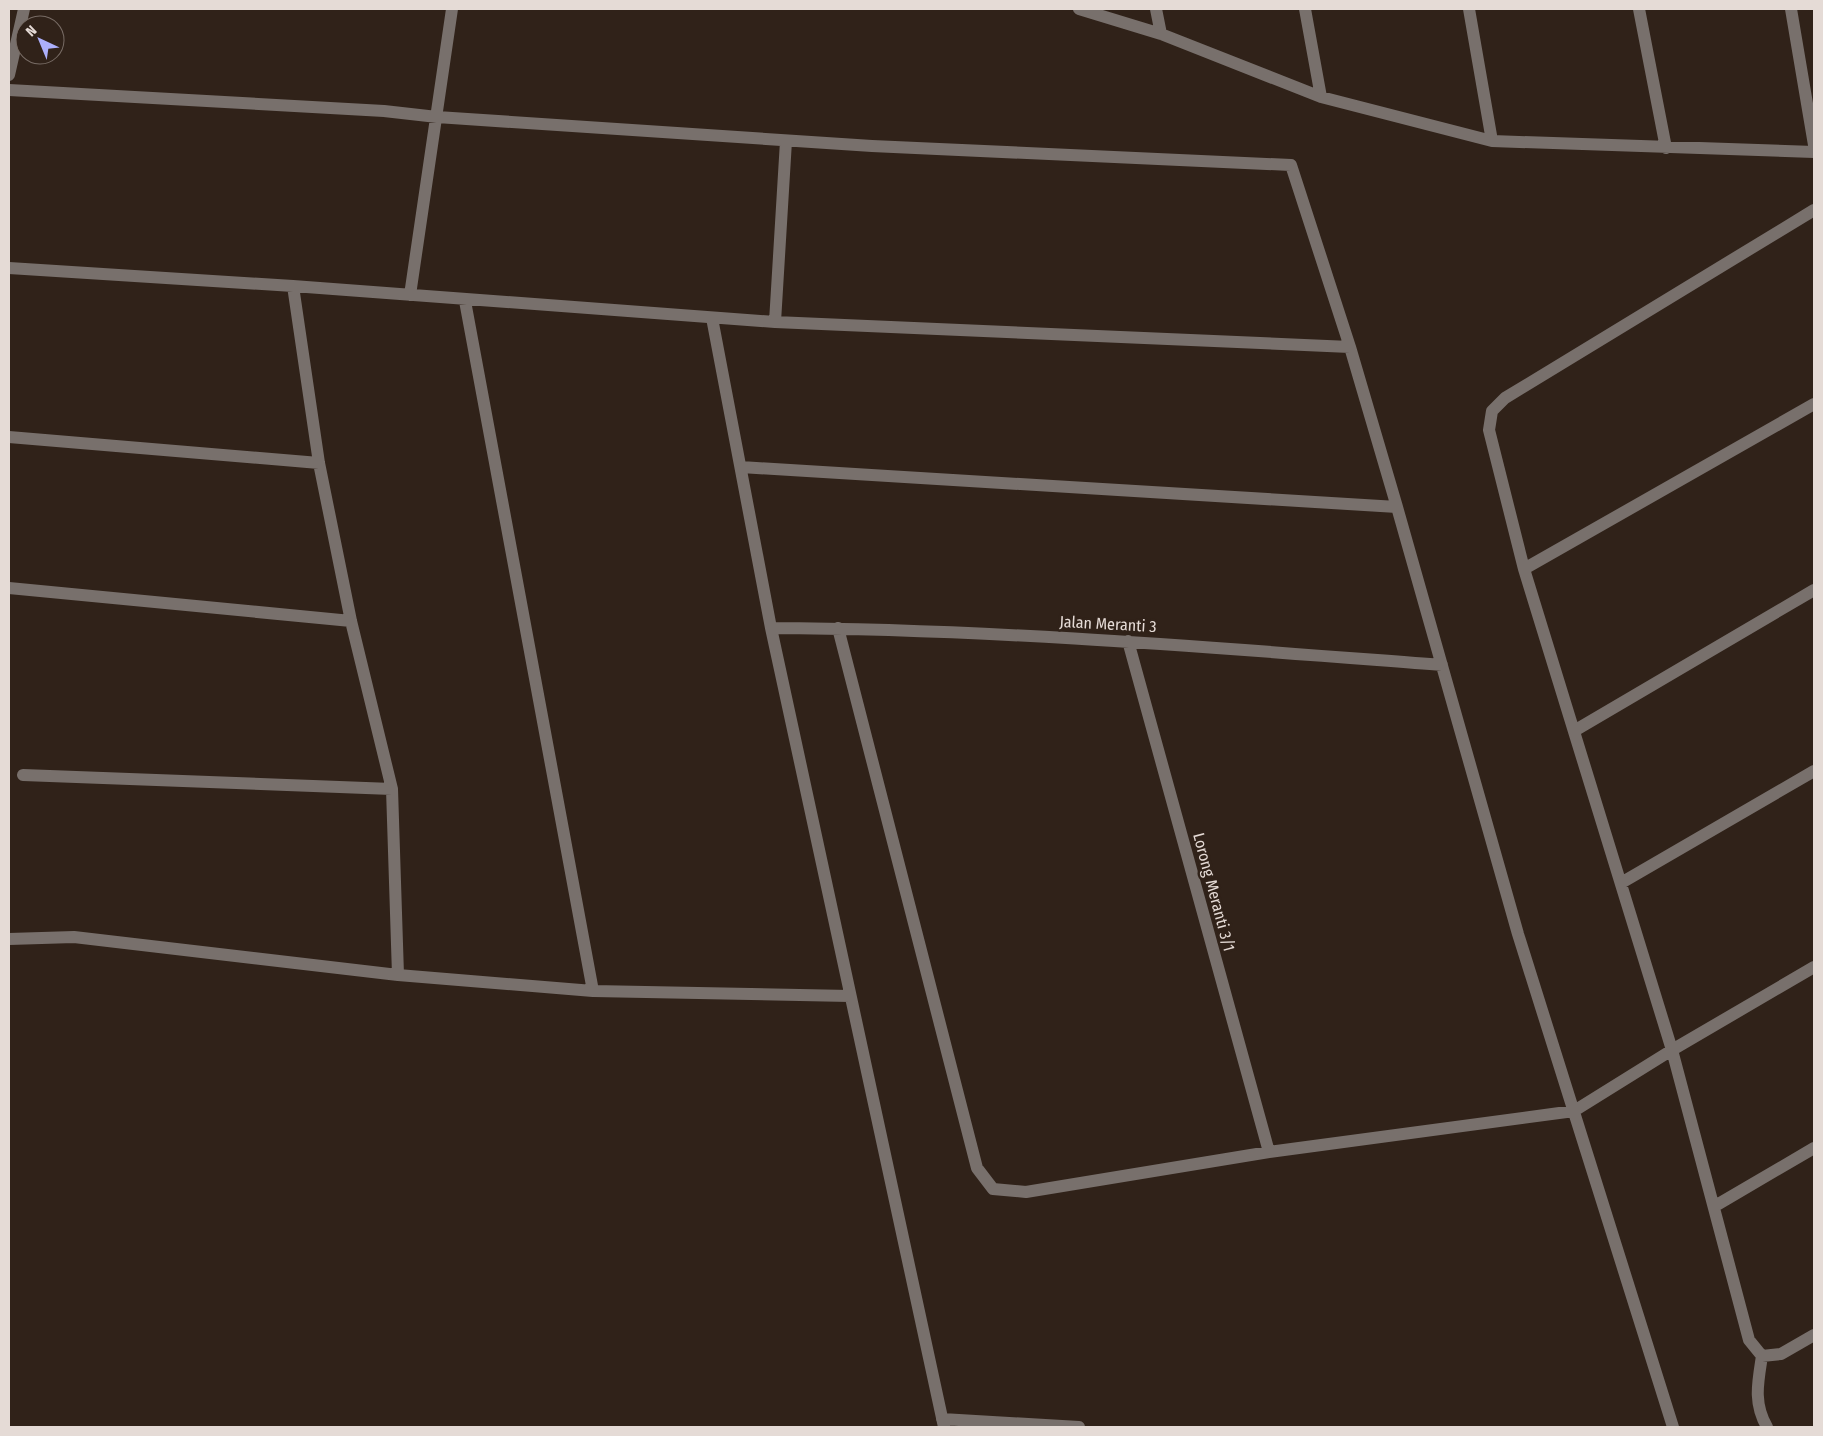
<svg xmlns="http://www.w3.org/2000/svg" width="1823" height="1436" font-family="'Fira Sans Condensed',sans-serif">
<rect width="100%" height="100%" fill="#302219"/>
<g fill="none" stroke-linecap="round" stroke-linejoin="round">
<path stroke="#78706c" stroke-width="12" d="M1079 9 1161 34 1321 97 1492 141 1814 152
M1156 9 1161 34
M1305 9 1321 97
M1469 9 1492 141
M1639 9 1666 148
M1791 9 1814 145
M9 75 24 9
M9 90 384 111 437 117 872 146 1291 165 1350 347 1397 507 1518 934 1673 1427
M1814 210 1505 398 1492 411 1489 430 1524 569 1672 1050 1749 1340 1762 1356 1781 1354 1814 1335
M9 268 293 286 775 322 1350 347
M293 286 319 463 351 621 392 789 398 975
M410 295 452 9
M465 301 593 991
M712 318 771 628 944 1427
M775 322 786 141
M9 437 319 463
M741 467 1397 507
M1524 569 1814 404
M9 588 351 621
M771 628C995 629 1219 648 1442 665
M838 628 977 1168 993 1189 1026 1192 1269 1152 1574 1111 1672 1050 1814 967
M1128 641 1269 1152
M1574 731 1814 590
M23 775 392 789
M1621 883 1814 771
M9 939 74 937 398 975 593 991 850 996
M1715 1206 1814 1148
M1762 1356C1758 1382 1753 1403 1767 1427
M942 1419 1079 1427"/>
</g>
<g text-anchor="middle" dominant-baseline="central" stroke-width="5" stroke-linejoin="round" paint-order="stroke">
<g font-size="16" fill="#e5dbd6" stroke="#302219">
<text transform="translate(1108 624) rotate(3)">Jalan Meranti 3</text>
<text transform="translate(1214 892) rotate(75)">Lorong Meranti 3/1</text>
</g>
</g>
<rect width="1823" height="1436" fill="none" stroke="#e5dbd6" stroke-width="20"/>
<g transform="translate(40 40) rotate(316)"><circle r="24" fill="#302219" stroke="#786c65"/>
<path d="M0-4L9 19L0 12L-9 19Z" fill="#acaffb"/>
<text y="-8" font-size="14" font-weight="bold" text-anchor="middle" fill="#e5dbd6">N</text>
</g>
</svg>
